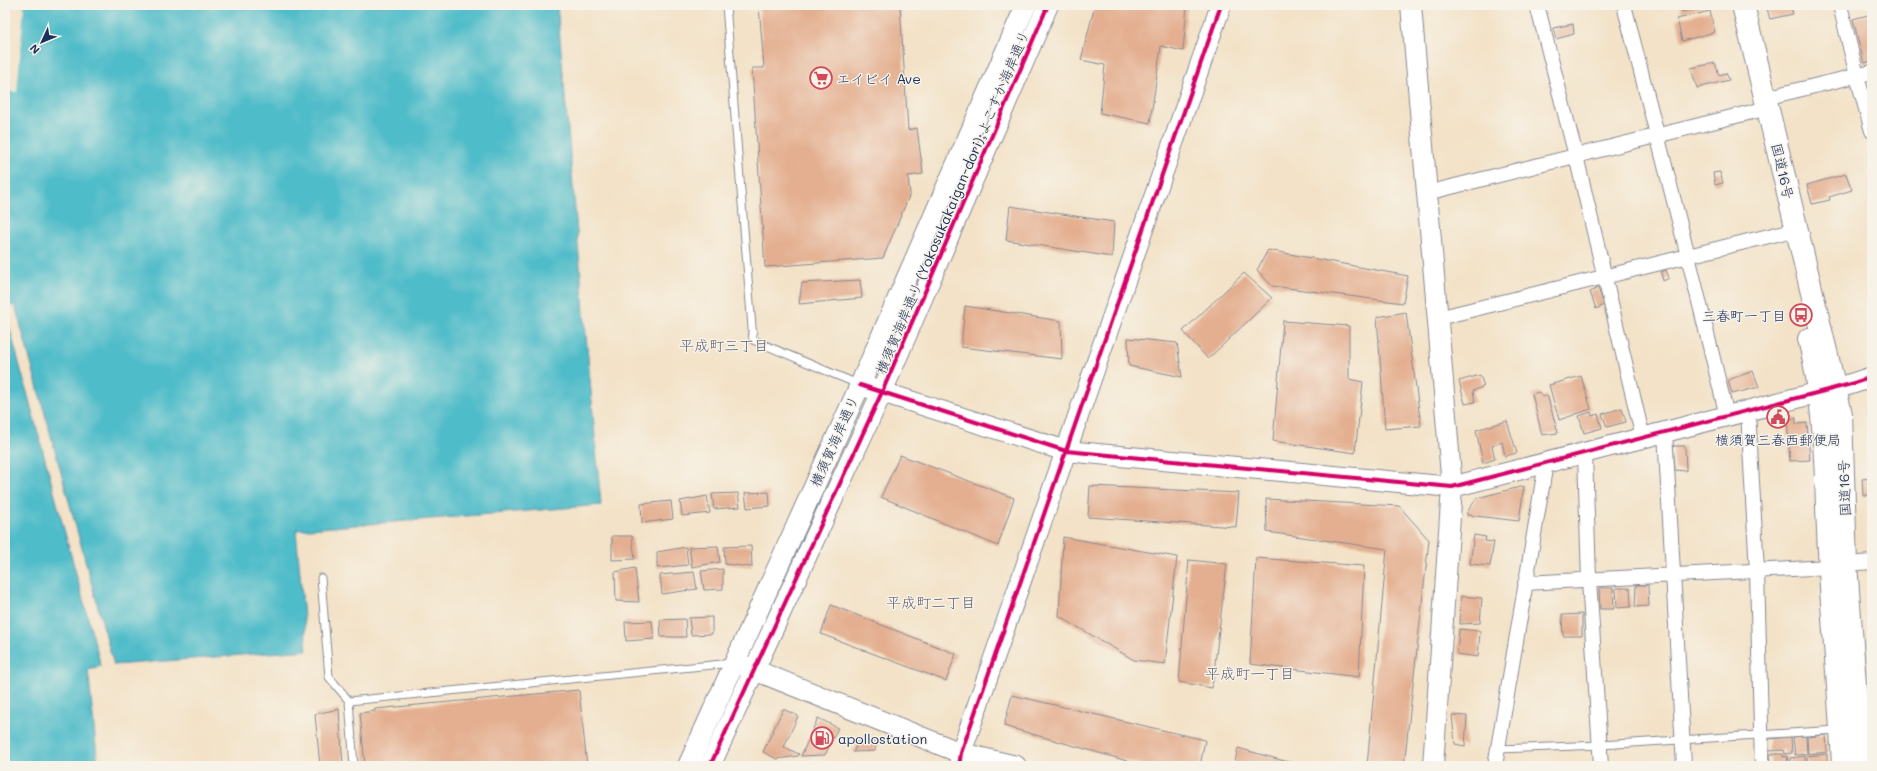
<svg xmlns="http://www.w3.org/2000/svg" width="1877" height="771" font-family="Mali,'Klee One',sans-serif">
<rect width="100%" height="100%" fill="#f7f3e8"/>
<filter id="ink" filterUnits="userSpaceOnUse"><feTurbulence type="fractalNoise" baseFrequency=".025" numOctaves="2"/><feDisplacementMap in="SourceGraphic" scale="8" xChannelSelector="R" yChannelSelector="G"/><feConvolveMatrix kernelMatrix="1 2 1 2 8 2 1 2 1" color-interpolation-filters="sRGB"/></filter>
<filter id="wash" filterUnits="userSpaceOnUse"><feTurbulence type="fractalNoise" baseFrequency=".012" numOctaves="4" result="noise"/><feDisplacementMap in="SourceGraphic" scale="16" xChannelSelector="R" yChannelSelector="G"/><feGaussianBlur stdDeviation="0.9" result="paint"/><feColorMatrix in="noise" values="0 0 0 0 0 0 0 0 0 0 0 0 0 0 0 0 0 1.4 0 .05"/><feComposite in="paint" operator="in"/></filter>
<g filter="url(#wash)">
<rect width="100%" height="100%" fill="#f3e2c7"/>
<path fill="#4fbcc9" stroke="#357694" d="M5 5H557L601 505 296 530 307 650 114 665 15 305 5 307Z
M5 311 101 666 88 669 98 766H5Z"/>
<path fill="#f3e2c7" d="M5 5H24L17 92 5 91Z"/>
<g id="blocks">
<path fill="#e4af90" d="M759 5H900L908 130 917 128 923 174 908 176 910 194 883 258 765 267 752 68H764Z
M1095 5H1187L1183 51 1161 46 1150 123 1100 113 1105 65 1081 60Z
M1679 5H1701L1702 7 1682 12Z
M1766 5H1790L1793 14 1770 19Z
M1710 11 1715 32 1682 41 1677 19Z
M1868 15 1872 27V61L1864 63 1853 19Z
M1573 24 1574 34 1556 39 1553 28Z
M1715 63 1719 75 1726 73 1729 80 1697 88 1691 68Z
M1720 172 1723 183 1715 185 1713 173Z
M1846 174 1852 190 1829 197 1830 200 1812 204 1807 185Z
M1010 206 1114 222 1112 257 1006 240Z
M1268 250 1408 276 1403 303 1272 286 1257 270Z
M1666 270 1669 278 1663 281 1661 272Z
M1244 273 1272 298 1208 359 1183 331Z
M860 280 862 298 799 304 802 283Z
M1598 288 1604 305 1596 309 1590 292Z
M965 306 1061 321 1062 359 961 347Z
M1406 312 1421 426 1385 429 1377 317Z
M1283 321 1349 326V379L1363 382 1355 453 1273 441Z
M1128 338 1177 343 1182 377 1129 366Z
M1753 371 1759 387 1732 394 1728 380Z
M1480 375 1484 386 1473 391 1475 402 1465 404 1459 381Z
M1581 376 1591 409 1559 420 1549 385Z
M1539 392 1543 397 1547 395 1558 433 1542 435 1532 394Z
M1622 408 1626 422 1607 427 1602 414Z
M1591 412 1592 416 1598 414 1602 428 1584 433 1579 416Z
M1796 418V424L1807 423 1810 460 1790 461 1787 419Z
M1507 421 1517 453 1505 456 1502 442 1492 446 1495 459 1483 463 1476 430Z
M1673 446H1685L1686 471 1675 470Z
M900 455 1014 498 998 546 881 497Z
M1872 478V495H1863L1862 479Z
M1090 486 1239 493 1236 527 1088 517Z
M1524 486 1519 521 1467 515V512L1477 498Z
M769 492 770 506 747 508 745 493Z
M738 493 740 507 714 509 712 494Z
M707 496 710 513 682 516 680 501Z
M1266 499 1399 506 1429 540 1404 766H1367L1387 549 1267 532Z
M671 501 673 519 642 523 641 504Z
M1474 535 1486 537 1485 541 1494 542 1490 566 1470 564Z
M612 536H632L635 559 612 560Z
M1063 537 1177 557 1165 664 1134 660 1059 616Z
M718 546 720 562 692 567 689 547Z
M751 546 752 567 725 564 724 547Z
M686 547 688 565 657 568V552Z
M1256 558 1364 566 1359 677 1250 664Z
M1189 560 1227 564 1212 688 1179 682Z
M635 568 639 602 616 601 615 572Z
M723 569V589L704 590 701 571Z
M694 572 697 589 662 594 660 575Z
M1636 585H1648L1649 606 1635 607Z
M1599 588H1613L1614 609H1600Z
M1616 588H1630L1631 607 1617 608Z
M1461 596 1482 598 1480 623 1460 624Z
M831 605 956 654 946 681 821 634Z
M1582 614V636H1563L1562 615Z
M712 617V634L691 635 689 618Z
M685 619 686 637H661L660 620Z
M652 621 654 639 626 641 625 622Z
M1459 629 1480 631 1478 657 1457 654Z
M579 690 587 766H365L360 713 375 711V709Z
M1012 695 1205 740 1200 766H1145L1004 726Z
M339 709 343 766H320L315 714Z
M783 709 798 716 784 747 799 754 798 756 777 759 763 752Z
M1452 715 1467 716 1465 746 1455 744Z
M818 718 838 728 825 755 801 756Z
M1826 735 1827 752 1808 754 1807 737Z
M1806 736 1807 754 1795 755 1793 737Z
M1791 737 1792 753 1785 754 1784 750 1768 751V739Z
M861 738 877 741 875 751 853 752Z
M1238 748 1302 766H1234Z
M1770 754H1783V757L1787 756 1788 763 1771 765Z
M1827 754V766H1808L1807 756Z
M1805 756V766L1790 763V758Z"/>
</g>
</g>
<g filter="url(#ink)">
<use href="#blocks" fill-opacity="0" stroke="#878892" stroke-width="1"/>
<g fill="none" stroke-linecap="round" stroke-linejoin="round">
<g stroke="#878892" stroke-width="9">
<path id="lane" d="M726 5 753 340 860 385
M321 578 329 677 349 701
M1498 749 1601 745 1838 730
M354 766 349 701 732 663"/>
</g>
<g stroke="#878892" stroke-width="16">
<path id="street" d="M1537 5 1576 156 1643 438
M1624 5 1688 256 1727 416
M1840 5 1857 76 1872 131
M1765 98 1872 72
M1427 193 1768 108
M1438 318 1797 229
M1748 411 1757 571 1762 766
M1665 432 1684 766
M1585 453 1589 580 1601 766
M1846 564 1872 562
M1525 583 1830 567
M1495 766 1546 463"/>
</g>
<g stroke="#878892" stroke-width="22">
<path id="secondary" d="M1411 5 1452 487 1433 766
M860 385 1066 451 1452 487 1851 384 1872 377
M742 665 961 753 1016 766
M688 766 860 385 1026 5
M710 766 882 392 1048 5
M959 766 961 753 1221 5"/>
</g>
<g stroke="#878892" stroke-width="24">
<path id="highway" d="M1743 5 1841 414 1846 564 1857 711 1859 766
M1809 339C1827 408 1825 480 1829 551 1832 622 1840 694 1843 766"/>
</g>
<path stroke="#878892" stroke-width="2.5" stroke-dasharray="3 3" stroke-linecap="butt" d="M903 766 939 763"/>
<use href="#lane" stroke="#fff" stroke-width="7"/>
<use href="#street" stroke="#fff" stroke-width="14"/>
<use href="#secondary" stroke="#fff" stroke-width="20"/>
<use href="#highway" stroke="#fff" stroke-width="22"/>
<g stroke="#f7f3e8" stroke-width="6">
<path id="cycleway" d="M860 385 1066 451 1452 487 1851 384 1872 377
M710 766 882 392 1048 5
M959 766 961 753 1221 5"/>
</g>
<use href="#cycleway" stroke="#d6006c" stroke-width="4"/>
</g>
</g>
<defs>
<g id="supermarket-ring" transform="scale(1.15)"><circle r="9.5" fill="#f7f3e8" stroke="#d1495b" stroke-width="1.5"/><path d="M-6-5.5h2.5l.6 2H6L4.5 2H-2.5L-4.4-4H-6ZM-1.5 3.2a1.3 1.3 0 1 0 .1 0ZM3 3.2a1.3 1.3 0 1 0 .1 0Z" fill="#d1495b"/></g>
<g id="bus-ring" transform="scale(1.15)"><circle r="9.5" fill="#f7f3e8" stroke="#d1495b" stroke-width="1.5"/><path d="M-5-6H5V4H4V6H2V4H-2V6H-4V4H-5ZM-3.5-4V0h7V-4ZM-3.5 1.2v1.5H-2V1.2ZM2 1.2v1.5H3.5V1.2Z" fill="#d1495b"/></g>
<g id="civic-ring" transform="scale(1.15)"><circle r="9.5" fill="#f7f3e8" stroke="#d1495b" stroke-width="1.5"/><path d="M-.6-6.5H3V-4.5H.6V-3L4-1V1h2V6H-6V1h2V-1L-.6-3ZM-1.2 2.5V6h2.4V2.5Z" fill="#d1495b"/></g>
<g id="fuel-ring" transform="scale(1.15)"><circle r="9.5" fill="#f7f3e8" stroke="#d1495b" stroke-width="1.5"/><path d="M-5.5-6h7V0h2V4h1.3V-2.5L3-4.5l.8-.8L6-3V5H2.5V1h-1V6h-7ZM-4.2-4.7v3.2H.2V-4.7Z" fill="#d1495b"/></g>
</defs>
<g fill-rule="evenodd">
<use href="#supermarket-ring" x="821" y="78"/>
<use href="#bus-ring" x="1801" y="315"/>
<use href="#civic-ring" x="1778" y="417"/>
<use href="#fuel-ring" x="822" y="738"/>
</g>
<g text-anchor="middle" dominant-baseline="central" stroke-width="3" stroke-linejoin="round" paint-order="stroke">
<g font-size="14" fill="#1b2f5e" stroke="#f7f3e8" text-anchor="start">
<text x="836" y="78">エイビイ Ave</text>
<text x="1786" y="315" text-anchor="end">三春町一丁目</text>
<text x="1778" y="439" text-anchor="middle">横須賀三春西郵便局</text>
<text x="838" y="738">apollostation</text>
</g>
<g font-size="14" fill="#1b2f5e" stroke="#f7f3e8">
<text transform="translate(1783 171) rotate(77)">国道16号</text>
<text transform="translate(952 202) rotate(-67)">横須賀海岸通り (Yokosukakaigan-dori);よこすか海岸通り</text>
<text transform="translate(834 441) rotate(-66)">横須賀海岸通り</text>
<text transform="translate(1844 488) rotate(-92)">国道16号</text>
</g>
<g font-size="15" fill="#615c70" stroke="#f7f3e8">
<text x="724" y="345">平成町三丁目</text>
<text x="931" y="602">平成町二丁目</text>
<text x="1250" y="673">平成町一丁目</text>
</g>
</g>
<rect width="1877" height="771" fill="none" stroke="#f7f3e8" stroke-width="20"/>
<g transform="translate(42 42) rotate(226)" stroke="#f7f3e8" stroke-width="3" paint-order="stroke">
<path d="M0-3L7 15L0 10L-7 15Z" fill="#1b2f5e"/>
<text y="-6" font-size="11" font-weight="bold" text-anchor="middle" fill="#1b2f5e">N</text>
</g>
</svg>
